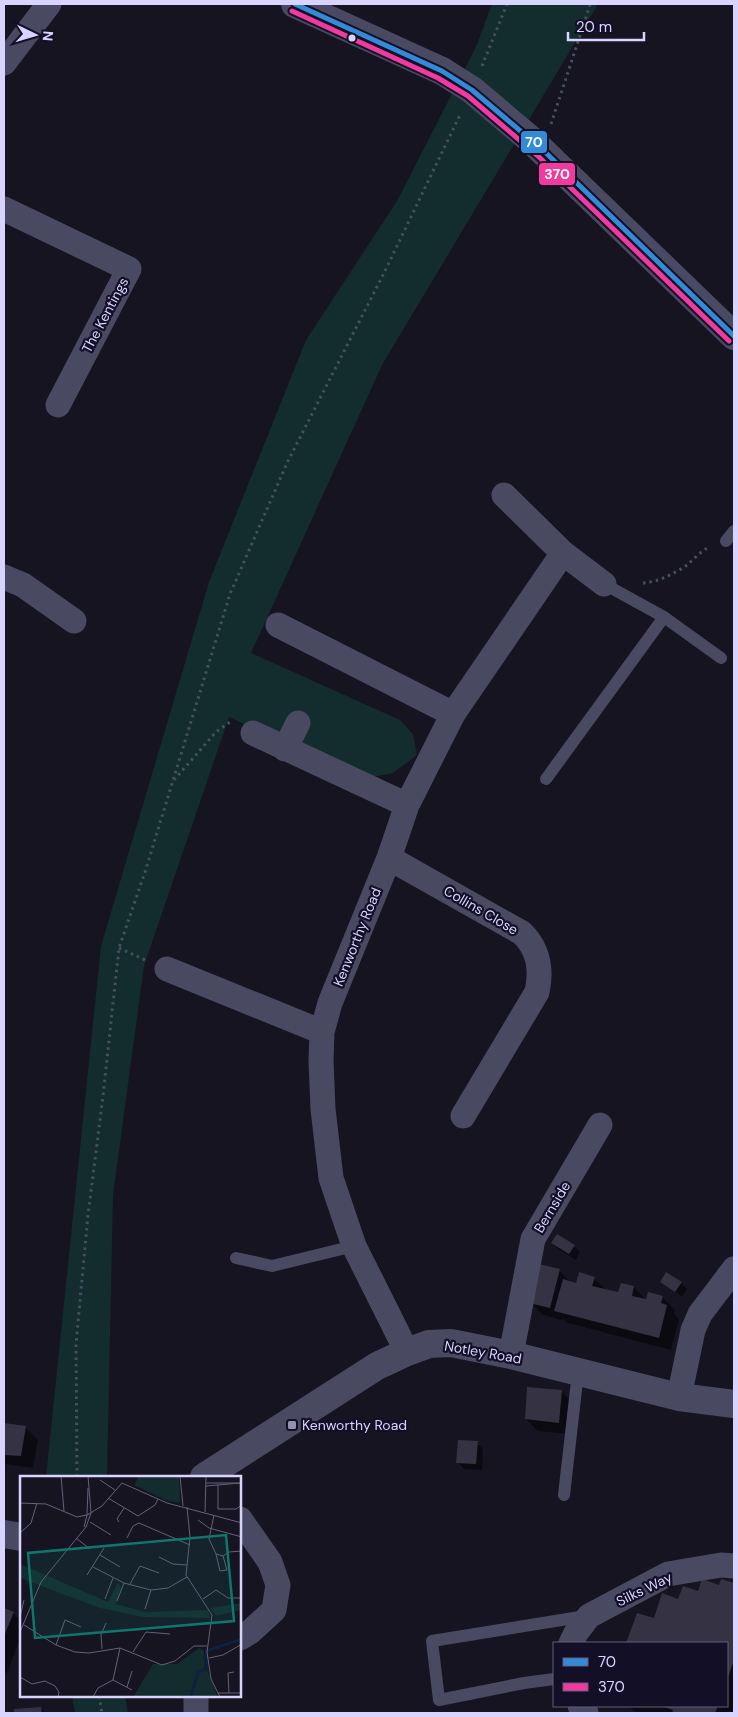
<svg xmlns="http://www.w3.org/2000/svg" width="738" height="1717" font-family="'DM Sans',sans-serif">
<rect width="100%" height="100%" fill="#161421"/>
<path fill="#132c2d" d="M492 4H598L382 365 251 653 400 720 413 734 417 755 393 773 363 779 229 717 144 966 113 1195 107 1477H46L101 946 209 582 306 340 397 201 476 47Z
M72 1696H125L128 1713H75Z"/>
<path fill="#0007" d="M552 1243 574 1246 580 1252 576 1260 558 1249Z
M559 1270 571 1283 577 1284 594 1278 607 1291 619 1294 634 1287 647 1301 662 1297 675 1310 674 1314 679 1319 671 1350 568 1323 563 1318 562 1320 543 1315 531 1303Z
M661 1281 681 1283 687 1289 682 1297Z
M561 1391 574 1404 571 1434 538 1431 526 1419Z
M4 1425 25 1427 38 1440 33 1468 4 1464Z
M477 1443 483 1449 482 1470 464 1469 458 1462Z
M721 1581 734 1584V1713H640L634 1711 629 1706H727V1643H627L638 1614 655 1620 679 1600 720 1587Z
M4 1609 13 1613 21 1621V1636L7 1673 4 1672Z
M41 1708 46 1713H15V1710Z"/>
<path fill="#343243" d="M557 1234 575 1245 569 1254 551 1243Z
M539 1264 560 1269 550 1308 529 1303Z
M579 1272 595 1277 592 1286 618 1292 621 1283 634 1286 632 1296 646 1299 648 1292 663 1296 661 1303 667 1305 659 1338 554 1311 563 1279 576 1283Z
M666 1272 682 1282 675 1292 660 1282Z
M527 1387 562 1390 559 1423 525 1419Z
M4 1423 26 1426 21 1456 4 1455Z
M458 1440 478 1441 476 1464 456 1463Z
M702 1579 719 1585 721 1579 734 1583V1660L727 1680V1643H626L637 1613 654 1618 662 1593 678 1599 683 1586 698 1591Z
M4 1608 14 1612 4 1636Z
M661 1706H718L715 1713H672L673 1710Z
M41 1707 42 1713H14V1709Z"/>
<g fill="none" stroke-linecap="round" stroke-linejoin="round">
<path stroke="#44505f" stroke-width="3" stroke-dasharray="2.5 4" stroke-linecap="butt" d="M482 66 507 4
M551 124 590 5 589 4
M643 583C658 582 674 574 687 565 694 559 701 551 709 547
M174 780 216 732 230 722
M119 948 145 960
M77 1477 76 1344 88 1215 103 1096 119 948 145 872 230 594 287 463 384 273 460 115
M99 1696 102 1713"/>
<path stroke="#4a4962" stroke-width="12" d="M726 541 734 531
M604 584 664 617 721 658
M546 779 664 617
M236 1258 272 1266 354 1246
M564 1495 578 1372
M554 1679 524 1683 439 1700 432 1641 586 1616"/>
<path stroke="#4a4962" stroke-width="25" d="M4 63 49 4
M4 209 129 269 58 405
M504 495 563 553 604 584
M4 577 23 585 74 621
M278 625 453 714
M253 733 407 805
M285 749 298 723
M389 858 522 933C539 950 542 969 537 992L463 1116
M167 969 322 1032
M407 1352 354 1246 331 1178 323 1109 321 1061 322 1032 330 1003 389 858 407 805 453 714 563 553
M511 1355 533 1239 600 1125
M679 1397 693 1330 700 1314 734 1269
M240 1519 270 1562 278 1585 274 1610 250 1632 240 1638
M571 1643 576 1633 589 1616 668 1574 721 1565 734 1566
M580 1706 586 1713
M196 1713V1696"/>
<path stroke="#4a4962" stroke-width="28" d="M295 4 442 71
M531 140 734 336
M204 1477 377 1366 407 1352 429 1344 451 1343 511 1355 679 1397 734 1404
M4 1534 21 1537"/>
<path stroke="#4a4962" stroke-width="28" d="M442 71 472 90 531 140"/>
<g stroke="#130f26" stroke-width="9">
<path id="bus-1" d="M295 4 442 71 472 90 543 150 734 336"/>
</g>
<g stroke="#130f26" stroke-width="9">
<path id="bus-2" d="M292 11 438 78 468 96 538 156 729 341"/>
</g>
<use href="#bus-1" stroke="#338bd7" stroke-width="5"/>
<use href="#bus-2" stroke="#f13a9d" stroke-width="5"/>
</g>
<circle fill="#d9d4ff" stroke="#130f26" stroke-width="2" cx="352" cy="38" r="4.5"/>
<rect fill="#9591b1" stroke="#130f26" stroke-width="2" x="287" y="1420" width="10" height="10" rx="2.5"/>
<g text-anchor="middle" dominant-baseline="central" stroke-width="4.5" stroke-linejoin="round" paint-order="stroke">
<g font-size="14" fill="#d9d4ff" stroke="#130f26">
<text transform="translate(105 315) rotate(-62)">The Kentings</text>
<text transform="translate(481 910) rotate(30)">Collins Close</text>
<text transform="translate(357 937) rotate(-68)">Kenworthy Road</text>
<text transform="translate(552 1207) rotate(-59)">Bernside</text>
<text transform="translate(483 1352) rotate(10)">Notley Road</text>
<text transform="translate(644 1589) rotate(-26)">Silks Way</text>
</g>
<g font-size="14" fill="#d9d4ff" stroke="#130f26" text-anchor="start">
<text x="302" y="1425">Kenworthy Road</text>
</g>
</g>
<g transform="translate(20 1476)">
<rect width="221" height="221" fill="#161421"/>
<path d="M119 0H159L160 27 145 24 114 9ZM0 88 88 126 98 106 101 112 96 128 125 136 188 134 190 142 123 141 80 132 0 102ZM221 127V134L196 140 190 132ZM179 172 184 175 185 192 177 196 170 221H113L133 188H157ZM187 194 198 221H172L179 197Z" fill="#132c2d"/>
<path fill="none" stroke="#0d2144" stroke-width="2.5" d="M171 221 178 196 187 193 186 175 222 163"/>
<path fill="none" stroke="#64617a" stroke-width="1" d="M41 0 44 35M68 0 71 37M160 0 163 30M80 4 95 14M186 7H221L186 10M198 9V33H216L222 29M68 12 67 39 82 30 102 7 147 27 222 47M88 22 118 40 135 29 138 23M0 27 26 28 57 41 67 39 64 51M167 31 170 61 166 99 192 139 187 176 191 203 200 221M185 36 186 0M194 39 189 63 196 78 203 80 209 76 222 75M178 44 189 52 222 61M70 46 91 59M99 46 97 43 104 32M0 57 11 47 17 27M56 62 70 73M107 62 113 50 119 47 170 69M196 78 200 95 207 94 203 80M80 79 100 91M139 81 153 88 167 89M73 91 104 107 131 114 148 112 167 101M67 99 84 72M110 108 120 90 139 97M85 123 93 102M183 123 196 114 208 122H222M97 125 104 107M125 133 131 114M0 141 4 124M4 149 36 169 55 176 69 177 100 172 142 189 155 185 174 170H187M0 156 21 106 66 51 71 37M36 169 45 144 61 151M82 173 81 159 86 147M113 176 126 156 150 158M189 182 203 179 222 168M0 201 12 208 25 205 35 210 39 216 38 221M93 204 112 214M107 211 112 195M198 217H222M209 217 208 197 214 196M73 221 78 212 93 204 100 172"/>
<path fill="#0f766e" fill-opacity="0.15" stroke="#0f766e" stroke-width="2.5" d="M206 59 214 145 15 162 8 77Z"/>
<rect width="221" height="221" fill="none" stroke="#d9d4ff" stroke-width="2.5"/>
</g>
<g stroke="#130f26" stroke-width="2">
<rect x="520" y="130" width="28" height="24" rx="5" fill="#338bd7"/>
<rect x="538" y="162" width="38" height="24" rx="5" fill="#f13a9d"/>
</g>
<g font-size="14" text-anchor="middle" font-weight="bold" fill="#fff">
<text x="534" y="147">70</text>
<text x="557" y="179">370</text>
</g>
<rect width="738" height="1717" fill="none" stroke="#d9d4ff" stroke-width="10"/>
<rect x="553" y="1642" width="175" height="65" fill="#130f26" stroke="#625e7d"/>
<rect x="563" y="1658" width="25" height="8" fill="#338bd7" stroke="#625e7d"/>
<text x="598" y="1667" font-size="15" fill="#d9d4ff">70</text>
<rect x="563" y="1683" width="25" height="8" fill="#f13a9d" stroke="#625e7d"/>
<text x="598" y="1692" font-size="15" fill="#d9d4ff">370</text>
<g transform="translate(35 35) rotate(95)" stroke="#130f26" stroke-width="4" paint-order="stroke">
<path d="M0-4L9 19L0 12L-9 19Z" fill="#d9d4ff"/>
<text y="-8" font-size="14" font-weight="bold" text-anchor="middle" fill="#d9d4ff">N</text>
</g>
<path d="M568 32v8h76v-8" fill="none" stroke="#d9d4ff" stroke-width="2.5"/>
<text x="576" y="32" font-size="15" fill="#d9d4ff" stroke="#130f26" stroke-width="4" paint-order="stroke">20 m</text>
</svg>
